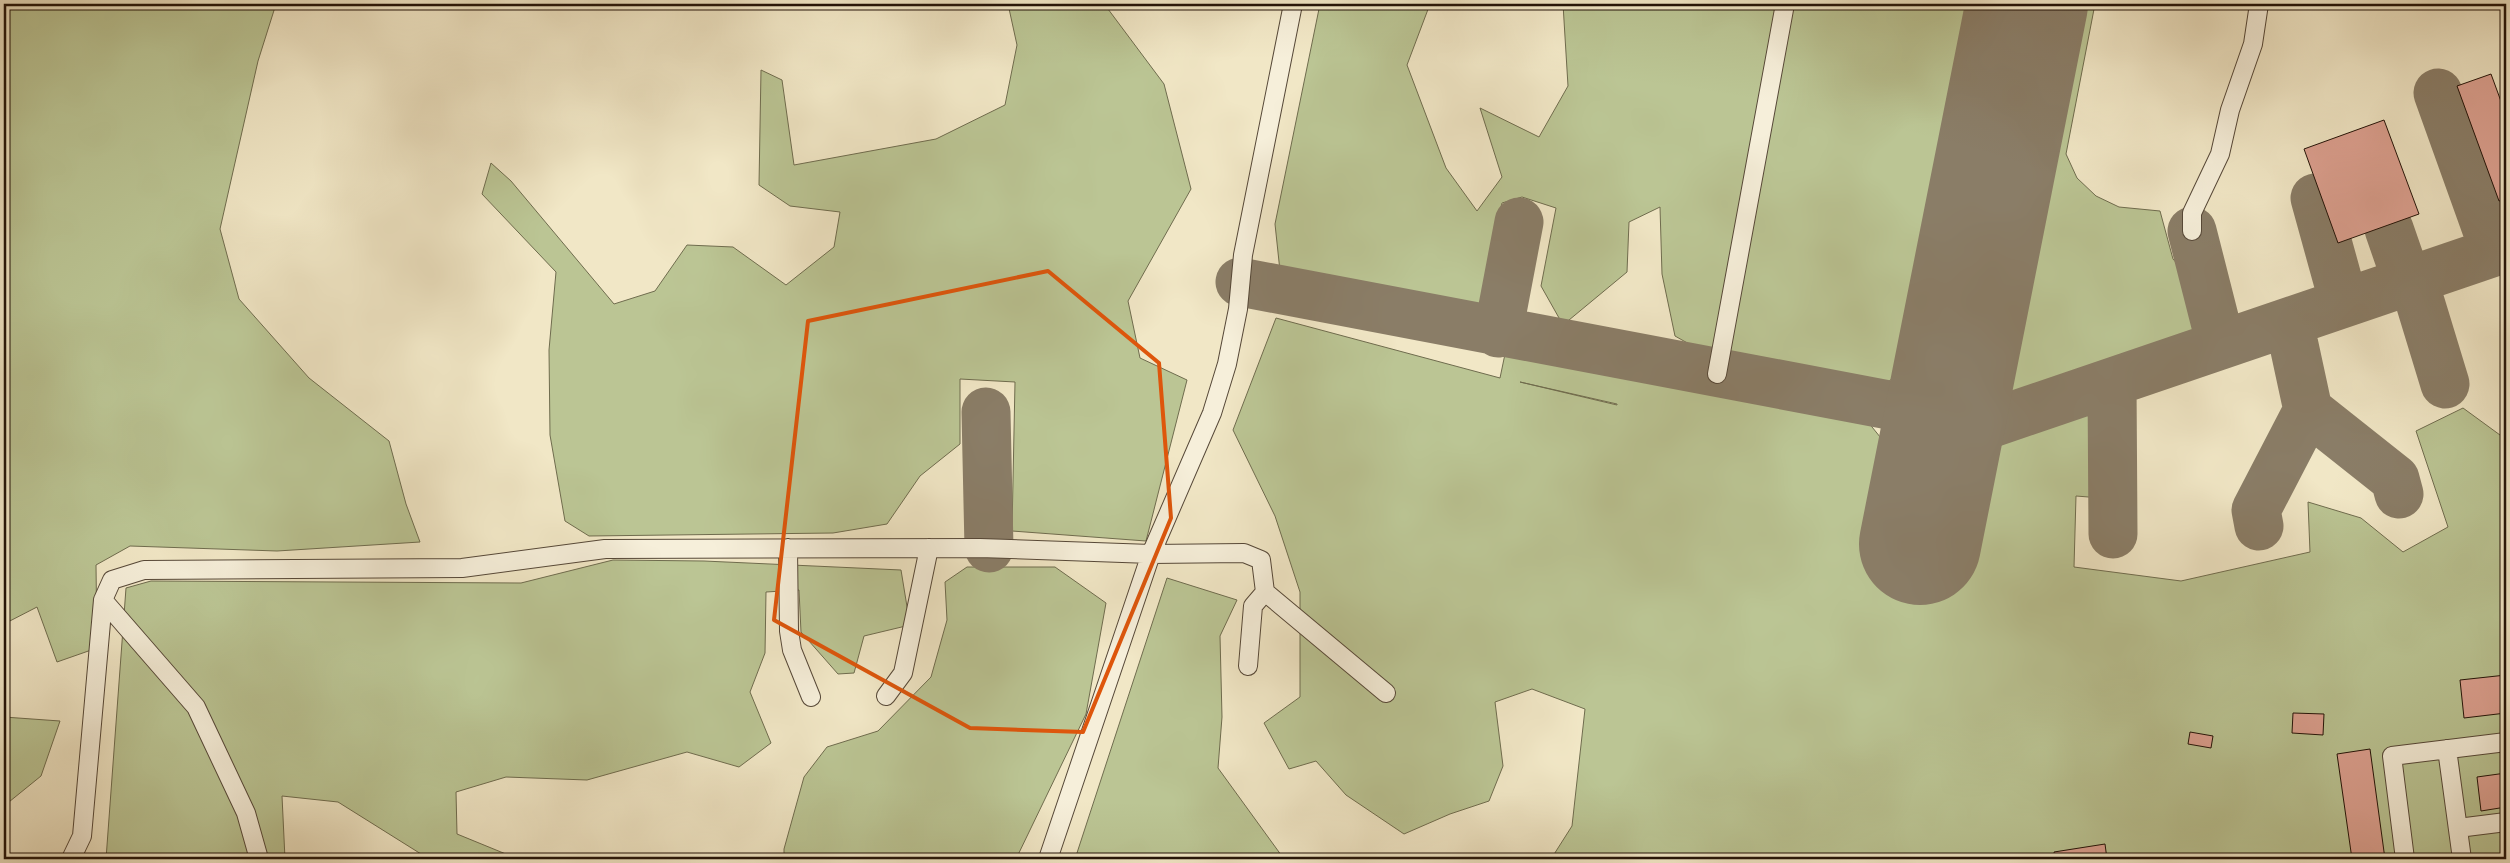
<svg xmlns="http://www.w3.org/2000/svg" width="2510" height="863" font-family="'IM FELL Great Primer',serif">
<rect width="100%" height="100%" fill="#f1e7c6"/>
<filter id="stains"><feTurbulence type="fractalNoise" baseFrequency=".004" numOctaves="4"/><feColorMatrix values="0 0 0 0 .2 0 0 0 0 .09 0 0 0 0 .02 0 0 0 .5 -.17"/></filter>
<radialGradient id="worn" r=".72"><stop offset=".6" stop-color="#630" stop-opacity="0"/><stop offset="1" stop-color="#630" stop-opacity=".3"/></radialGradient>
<path fill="#bbc594" stroke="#6f6c4e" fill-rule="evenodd" d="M4 4H276L258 61 220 229 239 299 309 378 389 441 406 504 420 542 277 551 130 546 96 565 97 648 57 662 37 607 4 624Z
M1008 4H1109L1108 9 1164 84 1191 189 1128 301 1140 358 1187 380 1146 541 1012 531 1015 382 960 379V444L920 476 887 524 833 533 589 536 565 521 550 435 549 350 556 272 482 194 491 163 511 181 614 304 655 291 687 245 733 247 786 285 834 247 840 212 790 206 759 185 761 70 782 80 794 165 936 139 1005 105 1017 45Z
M1320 4H1430L1407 65 1446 168 1477 211 1502 177 1480 108 1539 137 1568 86 1563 4H1983L1914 358 1884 386 1767 359 1737 371 1675 336 1662 274 1660 207 1629 222 1627 272 1563 325 1541 286 1556 208 1522 197 1502 203 1495 234 1501 273 1488 306 1460 300 1448 310 1324 294 1280 271 1275 224Z
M2071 4H2095L2066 154 2077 178 2096 196 2119 207 2160 211 2173 259 2190 278 2202 328 2190 347 2128 366 2116 357 2097 363 2083 379 2017 399 1995 391Z
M1276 318 1500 378 1505 354 1868 422 1893 453 1878 544 1960 560 1985 439 2085 402 2103 412 2101 498 2076 496 2074 567 2181 581 2310 552 2308 502 2361 518 2403 552 2448 527 2416 431 2463 408 2500 435 2506 432V859H1551L1572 826 1585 709 1532 689 1495 702 1503 766 1489 801 1450 814 1404 834 1346 795 1316 761 1289 769 1264 723 1300 697V592L1275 516 1233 430ZM1520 382 1617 404V405Z
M613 560 704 561 901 570 910 625 864 636 854 673 838 674 801 632 799 590 766 592 765 653 750 692 771 743 739 767 687 752 587 780 506 777 456 792 457 834 518 859H429L338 802 282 796 285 859H106L126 588 151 581 521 583Z
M967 567H1055L1106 603 1086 714 1016 859H784V849L804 777 827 747 878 731 931 677 947 620 945 582Z
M1167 578 1237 600 1220 636 1222 717 1218 768 1284 859H1075Z
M4 717 60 721 41 776 4 806Z"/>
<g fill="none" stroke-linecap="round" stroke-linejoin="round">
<path stroke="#8a7d67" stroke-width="49" d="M2438 93 2495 252
M2315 198 2344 303
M2389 229 2407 281
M2192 231 2221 345
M2413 279 2445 384
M1240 282 1989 424 2506 248
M1498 333 1519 222
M2112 382 2113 534
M2308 410 2395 479 2399 494
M986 412 989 548
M2259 526 2256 510 2308 410 2289 322"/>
<path stroke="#8a7d67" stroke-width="122" d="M1920 544 2027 4"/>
</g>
<path fill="#dda191" stroke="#231308" d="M2491 74 2506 115V199L2499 201 2457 86Z
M2384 120 2419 214 2338 243 2304 149Z
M2506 675V713L2464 718 2460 680Z
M2293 713 2324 714 2323 735 2292 733Z
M2190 732 2213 736 2211 748 2188 744Z
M2370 749 2385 859H2352L2337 754Z
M2506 773V807L2481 811 2477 777Z
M2105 844 2107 859H2055L2054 852Z
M2506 854V859H2481L2480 857Z"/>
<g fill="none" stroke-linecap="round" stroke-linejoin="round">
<g stroke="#564838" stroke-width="20">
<path id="minor" d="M2192 231V213L2220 154 2230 110 2253 44 2259 4
M1717 374 1785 4
M788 548 789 631 792 650 811 697
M1248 666 1253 606 1265 592
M886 696 903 673 929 548
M2447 749 2462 859
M2458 828 2506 822
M71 859 82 836 103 600
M259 859 246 813 196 707 103 600 112 580 144 570 462 568 605 549 980 548 1151 554 1244 553 1261 560 1265 592 1386 693
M1048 859 1151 554 1212 413 1227 364 1238 309 1243 255 1293 4
M2405 859 2392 756 2506 742"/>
</g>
<use href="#minor" stroke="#f6efda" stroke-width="18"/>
</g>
<path fill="none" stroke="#de560c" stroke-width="4" stroke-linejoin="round" d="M1048 271 1159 363 1171 518 1083 732 970 728 774 620 808 321Z"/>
<rect width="2510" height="863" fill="none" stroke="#f1e7c6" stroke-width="20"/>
<rect x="5" y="5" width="2500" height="853" fill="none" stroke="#231308" stroke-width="2.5"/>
<rect x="10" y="10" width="2490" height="843" fill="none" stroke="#231308"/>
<rect width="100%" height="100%" filter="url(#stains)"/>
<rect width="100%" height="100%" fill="url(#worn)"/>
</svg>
